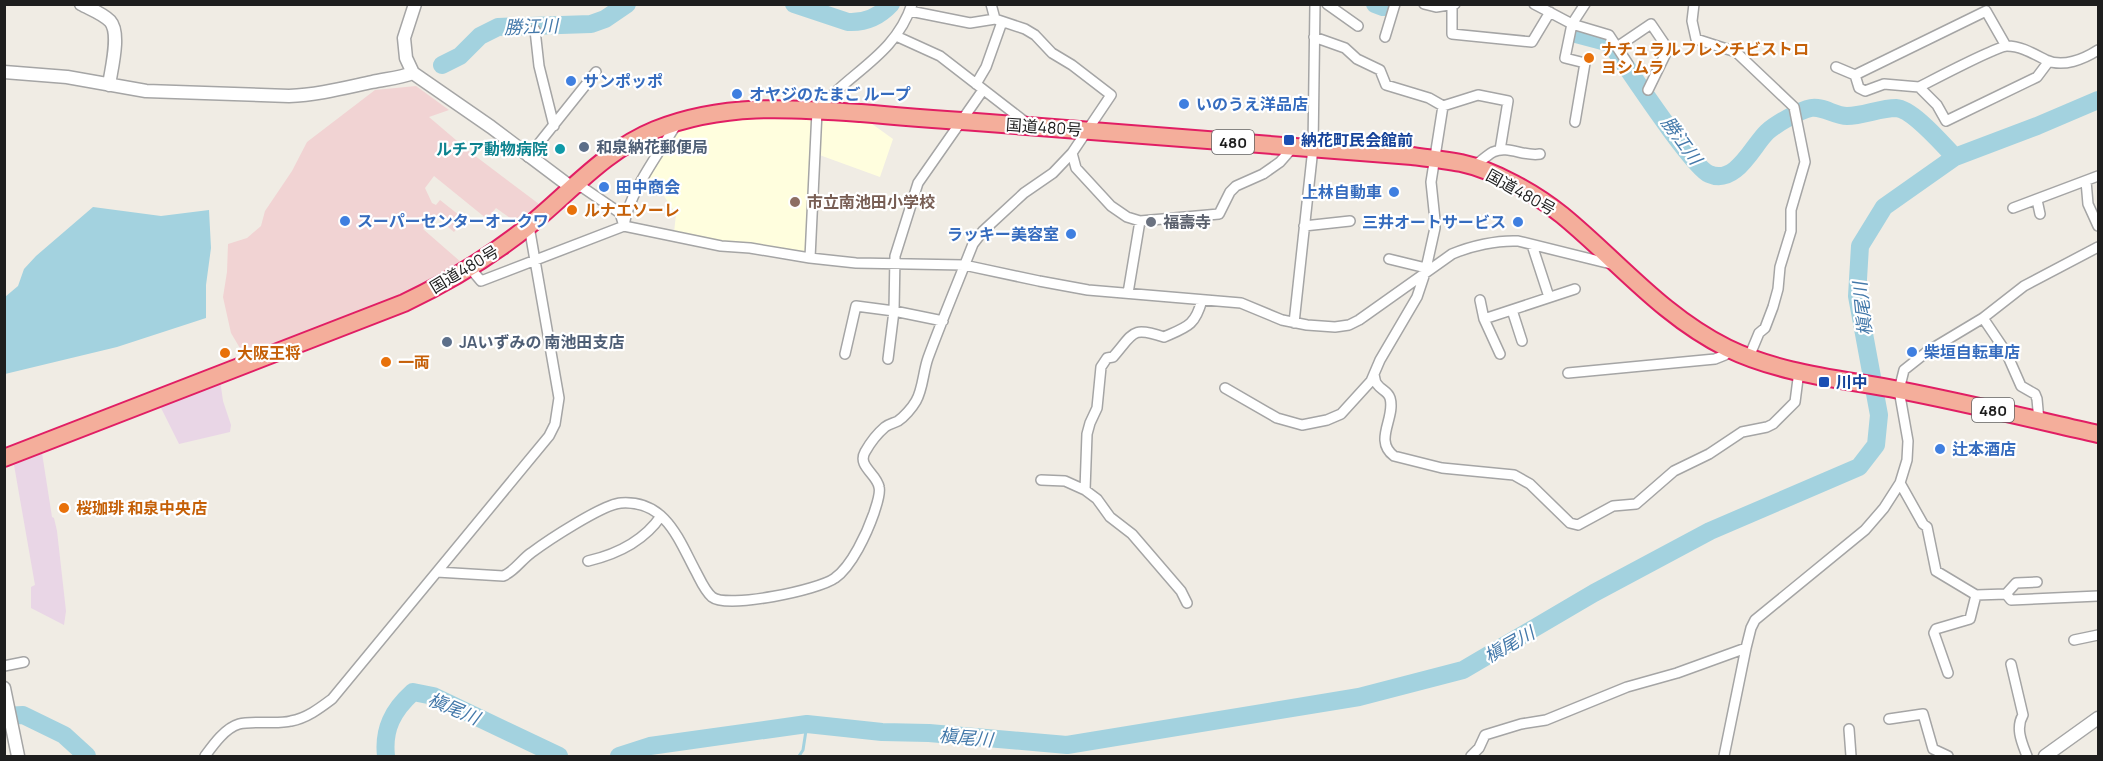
<svg xmlns="http://www.w3.org/2000/svg" width="2103" height="761" font-family="Manrope,'Noto Sans JP',sans-serif">
<rect width="100%" height="100%" fill="#f0ece4"/>
<path fill="#f1d3d3" d="M416 86 449 110 429 117 470 152 539 204 517 223 496 208 487 219 434 176 425 188 432 203 436 205 440 200 464 219 454 232 434 215 423 229 462 263 441 277 405 293 244 355 231 333 223 297 227 272 228 244 247 238 261 226 265 211 292 171 307 142 375 90Z"/>
<path fill="#e9d6e6" d="M220 380 223 401 231 425 230 432 179 444 158 402Z
M42 453 52 517 54 518 57 531 66 611 64 625 31 608V587L35 585 14 465Z"/>
<path fill="#fffede" d="M746 114 868 121 893 139 880 177 814 153 809 255 674 233 676 214 660 190 647 180 663 150 682 126Z"/>
<path fill="#a3d2df" d="M93 207 161 216 209 210 211 248 206 285V318L117 347 5 374V297L18 286 24 269 36 256Z"/>
<g fill="none" stroke-linecap="round" stroke-linejoin="round">
<path stroke="#a3d2df" stroke-width="3" d="M799 756 803 750 807 724"/>
<path stroke="#a3d2df" stroke-width="18" d="M794 4 848 22C865 23 879 17 891 4
M1375 4 1383 7
M1576 34 1610 43C1625 64 1692 167 1709 174 1736 186 1753 145 1767 132 1776 124 1800 110 1811 108 1823 106 1835 116 1847 116 1863 116 1880 108 1896 108 1913 109 1943 145 1955 157
M442 65 460 56 480 36 498 27 591 24 605 19 627 4
M4 716 23 715 64 735 87 756
M386 756C383 729 393 710 413 692L433 696 559 756
M619 756 650 746 807 724 882 732 929 733 1067 745 1359 697 1463 670 1594 593 1710 531 1859 467 1876 445 1879 415 1857 296 1860 246 1884 207 1955 157 2037 126 2098 100"/>
<g stroke="#a5a5a5" stroke-width="12">
<path id="minor" d="M991 4 995 19
M1327 4 1358 26
M1424 4 1436 7 1455 4
M1534 4 1572 24 1609 35 1628 64
M1694 4 1692 21 1696 39 1736 52 1794 107 1805 162 1791 210V231L1780 267 1778 289 1773 307 1765 328 1759 333 1749 357
M1452 5V34L1532 42 1550 12
M535 30 539 66 554 126
M896 36 940 56 1024 121 1025 125
M1314 37 1345 48 1357 59 1380 70 1386 85 1429 98 1443 106 1478 95 1508 101 1500 150
M1385 37 1395 4
M1617 47 1651 24 1668 49 1648 90
M1836 67 1855 75 1859 88 1865 91 1884 84 1919 87 1937 105 1946 121 2037 77 2049 61
M1855 75 1986 11 2006 46
M976 84 986 67 1002 22
M1919 87C1933 80 1997 46 2007 46 2021 46 2034 54 2046 60 2063 68 2084 59 2098 50
M1575 122 1585 63 1565 58 1572 24 1585 4
M1072 153 1076 168 1111 206 1127 217 1140 221 1219 214 1230 192 1236 186 1263 174 1280 162 1294 146
M528 157 596 72
M1473 167C1480 162 1486 156 1493 152 1508 145 1524 157 1540 154
M2086 181 2088 204 2098 226
M575 188 582 187 620 213 623 223
M2037 200 2040 214
M2013 208 2098 176
M624 226C628 194 659 153 676 125
M1304 226 1350 221
M1532 245 1549 297
M810 258 817 111C849 72 895 56 912 4
M1389 259 1426 268
M470 268 481 281 624 226 721 246 750 248 810 258 856 263 964 265 1039 281 1088 290 1241 303 1282 320 1307 325 1335 327 1349 325 1359 320 1452 254C1471 246 1497 240 1518 241L1615 265
M1128 293 1140 221
M1480 300 1484 319 1500 354
M1512 310 1522 341
M1983 318 2006 352 2021 386 2035 394 2037 399 2039 421
M1484 319 1575 289
M1294 323 1313 148 1315 4
M845 354 856 306 894 311 943 321
M888 359 894 311 895 256 918 183 983 90
M1568 373 1715 359 1725 355 1729 349
M1374 375C1375 378 1375 382 1377 384 1381 390 1388 391 1390 398 1396 418 1373 440 1394 456L1442 468 1514 475 1530 484 1570 523 1578 525 1613 506 1636 504 1674 471 1709 454 1742 432 1767 427 1773 424 1795 402 1799 371
M1225 388 1277 418 1302 425 1327 420 1341 414 1371 381 1380 360 1417 297 1425 273 1435 228V220L1431 182 1443 106
M1041 480 1065 481 1085 490 1097 499 1110 517 1132 534 1181 591 1187 603
M1900 483 1923 524 1927 527 1936 571 1976 595
M1085 490 1087 434 1090 423 1097 408 1101 367 1107 358 1113 357C1134 333 1131 326 1164 337 1187 327 1195 326 1202 300
M588 561C618 554 644 541 661 516
M437 572 503 576C514 572 521 560 531 553 547 541 603 504 621 503 665 500 678 538 695 570 700 579 704 590 712 597 727 609 819 590 835 578 852 566 867 533 874 513 876 506 881 494 879 487 877 474 857 466 865 452 870 443 878 433 885 427 889 424 894 423 898 421 904 417 912 408 916 401 923 389 923 372 928 358 942 320 958 282 973 244L983 231 1024 193 1053 173 1072 153 1111 95 1072 65 1052 53 1035 35 1025 29 995 19 970 23 910 11
M2006 594 2016 583 2037 582
M2074 640 2098 635
M2011 664 2023 715C2015 728 2022 743 2027 756
M4 666 24 662
M1948 673 1934 633 1936 629 1970 619 1976 595 2006 594 2011 600 2098 596
M1889 719 1923 714 1933 749 1948 756
M1849 729 1851 756
M205 756C213 745 225 728 239 724 253 720 276 725 291 721 307 718 320 708 332 699L549 436 555 424 559 398 529 226
M1471 756 1479 748 1485 735 1521 724 1546 720 1627 687 1677 673 1746 648
M1724 756 1746 648 1751 628 1755 620 1865 530 1884 508 1900 483 1907 460 1908 441 1899 390 1904 370 1928 351 1983 318 2024 286 2098 247"/>
</g>
<g stroke="#a5a5a5" stroke-width="15">
<path id="tertiary" d="M81 4C90 9 102 13 110 21 121 33 111 70 109 85
M415 4 404 38 406 58 413 73 491 127 572 188
M4 72 67 77 146 91 289 96C317 95 344 88 372 82 386 79 399 78 413 73
M4 688 18 756
M2045 756 2098 718"/>
</g>
<g stroke="#e11e64" stroke-width="20">
<path id="trunk" d="M4 458 404 303C450 281 492 256 531 224 571 191 606 150 655 130 722 103 790 108 861 113 904 117 946 120 989 123 1130 133 1271 144 1412 156 1428 158 1445 160 1461 163 1494 170 1536 194 1562 215 1617 260 1662 316 1727 348 1780 374 1842 379 1899 390 1966 403 2032 419 2098 434"/>
</g>
<use href="#minor" stroke="#fff" stroke-width="9"/>
<use href="#tertiary" stroke="#fff" stroke-width="12"/>
<use href="#trunk" stroke="#f4ae9b" stroke-width="16"/>
</g>
<g fill="#e8710a" stroke="#fff" stroke-width="2">
<circle cx="1589" cy="58" r="6"/>
<circle cx="572" cy="210" r="6"/>
<circle cx="225" cy="353" r="6"/>
<circle cx="386" cy="362" r="6"/>
<circle cx="64" cy="508" r="6"/>
</g>
<g fill="#3f7fe0" stroke="#fff" stroke-width="2">
<circle cx="571" cy="81" r="6"/>
<circle cx="737" cy="94" r="6"/>
<circle cx="1184" cy="104" r="6"/>
<circle cx="604" cy="187" r="6"/>
<circle cx="1394" cy="192" r="6"/>
<circle cx="345" cy="221" r="6"/>
<circle cx="1518" cy="222" r="6"/>
<circle cx="1071" cy="234" r="6"/>
<circle cx="1912" cy="352" r="6"/>
<circle cx="1940" cy="449" r="6"/>
</g>
<g fill="#1a4fb4" stroke="#fff" stroke-width="2">
<rect x="1283" y="134" width="12" height="12" rx="3"/>
<rect x="1818" y="376" width="12" height="12" rx="3"/>
</g>
<g fill="#5c6f8a" stroke="#fff" stroke-width="2">
<circle cx="584" cy="147" r="6"/>
<circle cx="447" cy="342" r="6"/>
</g>
<circle fill="#0f9aa8" stroke="#fff" stroke-width="2" cx="560" cy="149" r="6"/>
<circle fill="#8d6e63" stroke="#fff" stroke-width="2" cx="795" cy="202" r="6"/>
<circle fill="#6b7280" stroke="#fff" stroke-width="2" cx="1151" cy="222" r="6"/>
<g text-anchor="middle" dominant-baseline="central" stroke-width="4.5" stroke-linejoin="round" paint-order="stroke">
<g fill="#fff" stroke="#626262" stroke-width="1.5">
<rect x="1212" y="130" width="42" height="24" rx="4.5"/>
<rect x="1972" y="398" width="42" height="24" rx="4.5"/>
</g>
<g font-size="15" font-weight="bold" fill="#1e1e1e">
<text x="1233" y="142">480</text>
<text x="1993" y="410">480</text>
</g>
<g font-size="16" font-weight="bold" fill="#c56008" stroke="#fff" text-anchor="start">
<text x="1601" y="49">ナチュラルフレンチビストロ<tspan x="1601" dy="18">ヨシムラ</tspan></text>
<text x="584" y="210">ルナエソーレ</text>
<text x="237" y="353">大阪王将</text>
<text x="398" y="362">一両</text>
<text x="76" y="508">桜珈琲 和泉中央店</text>
</g>
<g font-size="16" font-weight="bold" fill="#366cbe" stroke="#fff" text-anchor="start">
<text x="583" y="81">サンポッポ</text>
<text x="749" y="94">オヤジのたまご ループ</text>
<text x="1196" y="104">いのうえ洋品店</text>
<text x="616" y="187">田中商会</text>
<text x="1382" y="192" text-anchor="end">上林自動車</text>
<text x="357" y="221">スーパーセンターオークワ</text>
<text x="1506" y="222" text-anchor="end">三井オートサービス</text>
<text x="1059" y="234" text-anchor="end">ラッキー美容室</text>
<text x="1924" y="352">柴垣自転車店</text>
<text x="1952" y="449">辻本酒店</text>
</g>
<g font-size="16" fill="#1e1e1e" stroke="#fff">
<text transform="translate(1044 127) rotate(4)">国道480号</text>
<text transform="translate(1521 192) rotate(29)">国道480号</text>
<text transform="translate(464 269) rotate(-31)">国道480号</text>
</g>
<g font-size="16" font-weight="bold" fill="#164399" stroke="#fff" text-anchor="start">
<text x="1301" y="140">納花町民会館前</text>
<text x="1836" y="382">川中</text>
</g>
<g font-size="16" font-weight="bold" fill="#4e5e75" stroke="#fff" text-anchor="start">
<text x="596" y="147">和泉納花郵便局</text>
<text x="459" y="342">JAいずみの 南池田支店</text>
</g>
<g font-size="16" font-weight="bold" fill="#0d838f" stroke="#fff" text-anchor="end">
<text x="548" y="149">ルチア動物病院</text>
</g>
<g font-size="16" font-weight="bold" fill="#785e54" stroke="#fff" text-anchor="start">
<text x="807" y="202">市立南池田小学校</text>
</g>
<g font-size="16" font-weight="bold" fill="#5b616d" stroke="#fff" text-anchor="start">
<text x="1163" y="222">福壽寺</text>
</g>
<g font-size="18" font-style="italic" fill="#4479aa" stroke="#fff">
<text transform="translate(531 26) rotate(-2)">勝江川</text>
<text transform="translate(1682 140) rotate(54)">勝江川</text>
<text transform="translate(1862 309) rotate(-96)">槇尾川</text>
<text transform="translate(1509 644) rotate(-29)">槇尾川</text>
<text transform="translate(454 708) rotate(23)">槇尾川</text>
<text transform="translate(966 737) rotate(5)">槇尾川</text>
</g>
</g>
<rect width="2103" height="761" fill="none" stroke="#1e1e1e" stroke-width="12"/>
</svg>
